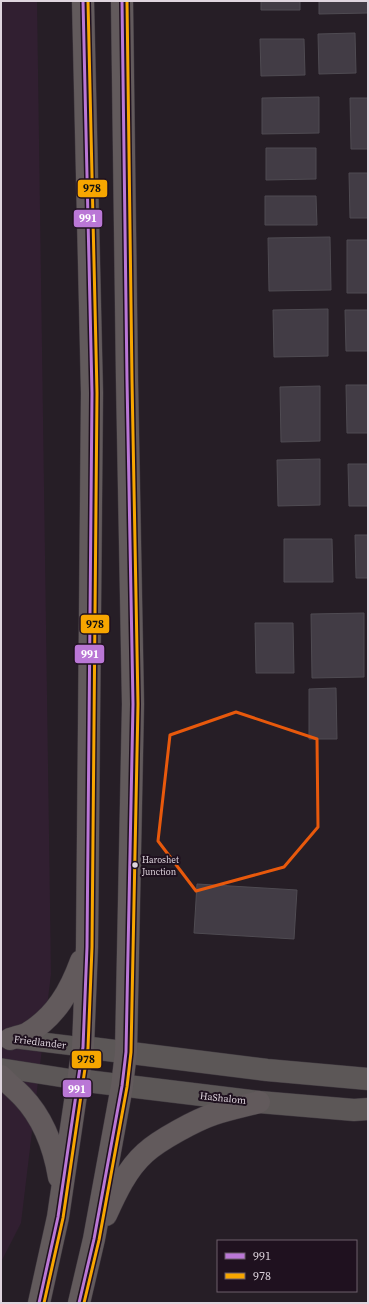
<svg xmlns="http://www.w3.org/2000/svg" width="369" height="1304" font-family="'Source Serif 4',serif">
<rect width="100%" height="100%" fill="#261e26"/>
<path fill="#311f31" d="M1 1H37L51 974 21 1223 1 1262Z"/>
<path fill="#423c45" stroke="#4f4b52" d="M261 1H300V10H261Z
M319 1H368V13L319 14Z
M355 33 356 73 319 74 318 34Z
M260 39H304L305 75 261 76Z
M319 97V133L262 134V98Z
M350 98H368V149H351Z
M266 148H316V179L266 180Z
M349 173H368V218H350Z
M265 196H316L317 225H265Z
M330 237 331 290 269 291 268 238Z
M347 240H368V293H347Z
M328 309V356L274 357 273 310Z
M345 310H368V351H346Z
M346 385H368V433H347Z
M320 386V441L281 442 280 387Z
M320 459V505L278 506 277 460Z
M348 464H368V506H349Z
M355 535H368V578H356Z
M284 539H332L333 582H284Z
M364 613V677L312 678 311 614Z
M255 623H293L294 673H256Z
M336 688 337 739H309V689Z
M197 884 297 890 294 939 194 933Z"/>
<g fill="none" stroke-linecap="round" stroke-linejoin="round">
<g stroke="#3f383f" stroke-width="20">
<path id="minor" d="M9 1038 83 1047
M1 1068 78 1080"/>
</g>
<g stroke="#3f383f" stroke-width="23">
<path id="tertiary" d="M83 1047 267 1070 368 1079
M78 1080 259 1102 354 1110 368 1109"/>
</g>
<g stroke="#3f383f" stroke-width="23">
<path id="trunk" d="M10 1039C15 1037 22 1036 28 1033 56 1016 70 991 81 961
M1 1076C8 1083 15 1089 22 1096 43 1118 54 1147 59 1177
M106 1215C116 1193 127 1169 145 1153 159 1140 196 1120 214 1114 229 1109 244 1106 259 1102
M39 1303 58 1217 83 1047 87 947 92 393 83 1
M79 1303 94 1239 122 1086 126 1052 133 704 127 380 122 1"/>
</g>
<use href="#minor" stroke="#5c5757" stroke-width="19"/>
<use href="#tertiary" stroke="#5c5757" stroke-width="22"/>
<use href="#trunk" stroke="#625a5c" stroke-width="22"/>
<g stroke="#1f111f" stroke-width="6">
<path id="bus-1" d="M39 1303 58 1217 83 1047 87 947 92 393 83 1
M79 1303 94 1239 122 1086 126 1052 133 704 127 380 122 1"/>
</g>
<g stroke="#1f111f" stroke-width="6">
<path id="bus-2" d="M44 1303 63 1218 88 1048 92 947 97 393 88 1
M84 1303 99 1240 127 1087 131 1052 138 704 132 380 127 1"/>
</g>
<use href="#bus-1" stroke="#ba77d6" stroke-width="3"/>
<use href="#bus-2" stroke="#f7a600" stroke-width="3"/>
</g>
<path fill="none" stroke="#e8590c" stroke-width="3" stroke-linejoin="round" d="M236 712 317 739 318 827 284 867 196 891 158 841 170 735Z"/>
<circle fill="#dfd5de" stroke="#1f111f" stroke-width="1.5" cx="135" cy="865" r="3.5"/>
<g text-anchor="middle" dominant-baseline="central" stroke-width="4" stroke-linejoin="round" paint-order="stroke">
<g font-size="9" fill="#dfd5de" stroke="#1f111f" text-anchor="start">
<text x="142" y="860">Haroshet<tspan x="142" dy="12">Junction</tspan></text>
</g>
<g font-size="10" fill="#dfd5de" stroke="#1f111f">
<text transform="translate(40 1042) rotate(7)">Friedlander</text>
<text transform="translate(223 1098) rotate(6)">HaShalom</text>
</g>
</g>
<g stroke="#1f111f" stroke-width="1.5">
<rect x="77" y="179" width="31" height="19" rx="4" fill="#f7a600"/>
<rect x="73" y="209" width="30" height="19" rx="4" fill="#ba77d6"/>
<rect x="80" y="614" width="30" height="20" rx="4" fill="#f7a600"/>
<rect x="74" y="644" width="31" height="20" rx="4" fill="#ba77d6"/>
<rect x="71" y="1050" width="31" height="19" rx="4" fill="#f7a600"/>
<rect x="62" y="1079" width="30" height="19" rx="4" fill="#ba77d6"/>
</g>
<g font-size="11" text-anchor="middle" font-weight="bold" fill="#fff">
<text x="88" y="222">991</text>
<text x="90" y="658">991</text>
<text x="77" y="1093">991</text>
</g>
<g font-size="11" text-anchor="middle" font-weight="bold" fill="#111">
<text x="92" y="192">978</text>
<text x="95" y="628">978</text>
<text x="86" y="1063">978</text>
</g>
<rect width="369" height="1304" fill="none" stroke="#dfd5de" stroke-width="4"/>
<rect x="217" y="1240" width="140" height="52" fill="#1f111f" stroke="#6c5f6b"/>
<rect x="225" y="1253" width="20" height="6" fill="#ba77d6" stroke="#6c5f6b"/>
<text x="253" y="1260" font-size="12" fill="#dfd5de">991</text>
<rect x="225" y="1273" width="20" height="6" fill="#f7a600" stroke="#6c5f6b"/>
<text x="253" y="1280" font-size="12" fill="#dfd5de">978</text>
</svg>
